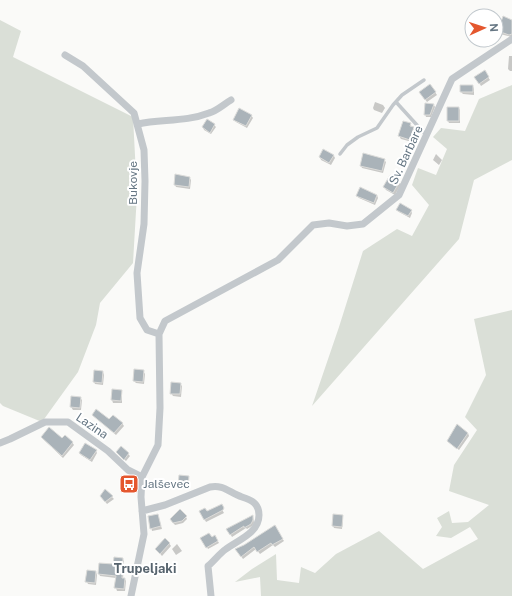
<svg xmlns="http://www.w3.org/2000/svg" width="512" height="596" font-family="'Public Sans',sans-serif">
<rect width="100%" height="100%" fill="#fafaf8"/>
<path fill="#dadfd7" d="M0 20 21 31 13 57 133 117 137 194 133 263 100 303 96 325 78 372 42 422 3 406 0 403Z
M512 85V160L474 180 459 239 312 406 339 327 363 251 397 229 412 236 429 205 412 185 418 168 436 175 447 149 433 137 441 128 465 131 479 99Z
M512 310V596H261L260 577 235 582 252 569 276 554 277 580 299 583 301 567 315 573 336 554 379 531 423 569 478 539 470 527 451 538 436 536 442 527 437 518 449 511 452 523 468 522 489 505 449 491 454 465 477 430 465 417 486 375 474 319Z"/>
<path fill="#0003" d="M512 21V37L500 34 499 31Z
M509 56H512V71H510L508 69Z
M484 71 490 80 481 86 476 77Z
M430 85 437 95 427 102 422 95Z
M473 86 474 89V95L463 94 461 92Z
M375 102 383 105 385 108 382 113 374 110 373 108Z
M434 105 435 107 431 117H426L425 114Z
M459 108 460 110V123H449L448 121Z
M251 115 253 118 247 128 236 122 235 120Z
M410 124 415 131 412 142 401 139 399 136Z
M214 125 216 127 211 134 204 130 203 127Z
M324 150 334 156 335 158 331 165 321 160 320 157Z
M436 154 442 160 439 165 433 160Z
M384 160 386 162 383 173 362 168 361 166Z
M189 177 191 180 190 189 176 187 175 185Z
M399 182 401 184 395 195 386 190 384 187Z
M377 195 378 198 375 205 359 198 357 196Z
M397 210 411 211 412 213 410 218 399 212Z
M143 371 145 374 144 384 136 383 134 381Z
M103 372 104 375 103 385 95 384 94 382Z
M180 384 182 386 181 397 173 396 171 393Z
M121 390 122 393V403H113L112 400Z
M72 397 80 398 82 400 81 410H73L71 407Z
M93 415 122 423 124 426 116 435Z
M468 433 469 436 459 450 448 441Z
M42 438 62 440 72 442 74 445 63 458Z
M96 451 97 453 92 462 81 455 80 453Z
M128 454 130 456 126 461 119 455Z
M180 476 188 477 189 479V489H180L179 486Z
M112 497 114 499 107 504 103 499Z
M220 506 224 513 206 522 201 512 206 513Z
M158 515 162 529 152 531 149 517Z
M253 516 254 523 252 526 247 529 246 528 232 537 228 530Z
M342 516 343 519 342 529 334 528 333 526Z
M186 517 187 519 183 523 175 525 171 520Z
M274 526 284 541 275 547 273 545 260 554 256 549 243 559 238 552 245 546Z
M215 536 219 543 208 549 202 538 211 539Z
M169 543 171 546 162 556 156 549Z
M177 544 182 551 176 555 172 549Z
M123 559 124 562 123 579H125L126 581 125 591H117L116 588V578L100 576 99 574Z
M96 572 97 575 96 585 88 584 87 582Z"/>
<path fill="#aab3b9" stroke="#dcdcda" d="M503 16 512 20V34L509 35 498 31Z
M485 70 489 77 479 84 474 77Z
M430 84 436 92 425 100 419 92Z
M460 85H473V92H460Z
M425 103 434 104 430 115H424Z
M447 107H459V121H447Z
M239 108 252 115 246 126 233 120Z
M207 119 215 124 210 133 202 127Z
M403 121 411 123 410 126 414 127 410 140 398 136Z
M323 149 334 155 329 163 319 157Z
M363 153 385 159 382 171 360 166Z
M175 174 190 177 189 187 174 185Z
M390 175 400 181 393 193 383 187Z
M360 187 377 195 374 203 356 196Z
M400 203 412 210 408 216 396 210Z
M134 369 144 370 143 382 133 381Z
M94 370 103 371 102 383 93 382Z
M171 382 181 383 180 394H170Z
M112 389 122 390 121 401 111 400Z
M71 396 81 397 80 408 70 407Z
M96 409 109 419 113 415 123 423 114 433 92 415Z
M457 424 468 433 457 449 447 441Z
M49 427 62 438 65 435 73 442 62 456 41 437Z
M85 443 97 450 90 460 79 453Z
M121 446 129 453 124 460 116 452Z
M179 475 189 476 188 487 178 486Z
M105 489 113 496 105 502 100 496Z
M222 504 224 508 223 510 204 520 199 511 205 508 207 511Z
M180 509 187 516 182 521 173 523 170 519Z
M158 514 161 526 150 529 148 516Z
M333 514 343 515 342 527 332 526Z
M253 515V520L251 524 244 528V526L230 535 226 529Z
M275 525 283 539 272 545 271 543 257 552 254 547 241 557 235 549 244 545Z
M209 533 212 537 215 535 218 541 206 548 200 538Z
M165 538 170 543 160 554 155 549Z
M114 557 123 558 122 578H125L124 589 114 588 116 576 98 574 99 563 113 564Z
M87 570 96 571 95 583 85 582Z"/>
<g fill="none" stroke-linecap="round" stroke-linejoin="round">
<path stroke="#c3c8cc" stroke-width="3.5" d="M396 102 426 135
M340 154 347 145 358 137 377 128 393 105 402 95 424 80"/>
<path stroke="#c3c8cc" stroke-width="7" d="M65 55 83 66 134 113 144 150 145 181 144 224 137 273 140 318 147 330 159 334
M138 124C161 119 186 122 209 113 217 111 224 104 231 100
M0 443 10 439 45 422H68L108 451 128 470 142 477
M142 511 165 505 210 487C223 484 230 493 242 497 251 500 259 503 259 515 259 533 238 540 226 549 219 554 214 561 208 566L211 596
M131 596 144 534 141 497 142 477 158 445 160 408 159 334 165 321 278 260 313 225 329 223 347 226 363 224 399 195 452 79 512 39"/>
</g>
<defs>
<g id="bus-square" transform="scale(1)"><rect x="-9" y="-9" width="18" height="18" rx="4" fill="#e4572e" stroke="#fff"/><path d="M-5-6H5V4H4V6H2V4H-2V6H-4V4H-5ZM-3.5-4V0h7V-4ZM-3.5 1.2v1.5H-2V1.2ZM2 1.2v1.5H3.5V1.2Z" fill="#fff"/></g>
</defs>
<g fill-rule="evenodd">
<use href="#bus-square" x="129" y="484"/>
</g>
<g text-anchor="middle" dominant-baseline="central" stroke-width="4" stroke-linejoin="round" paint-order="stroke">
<g font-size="12" fill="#657683" stroke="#fff">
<text transform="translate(406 155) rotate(-65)">Sv. Barbare</text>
<text transform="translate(133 183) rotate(-90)">Bukovje</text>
<text transform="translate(92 426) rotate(34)">Lazina</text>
</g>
<g font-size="12" fill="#657683" stroke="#fff" text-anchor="start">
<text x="143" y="484">Jalševec</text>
</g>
<g font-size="13" font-weight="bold" fill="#57646e" stroke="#fff">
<text x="145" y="568">Trupeljaki</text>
</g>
</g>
<g transform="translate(484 28) rotate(87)"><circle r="19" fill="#ffffff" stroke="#c1c8cd"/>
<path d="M0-3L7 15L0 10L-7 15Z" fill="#e4572e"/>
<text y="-6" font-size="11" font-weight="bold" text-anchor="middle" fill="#657683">N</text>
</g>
</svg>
